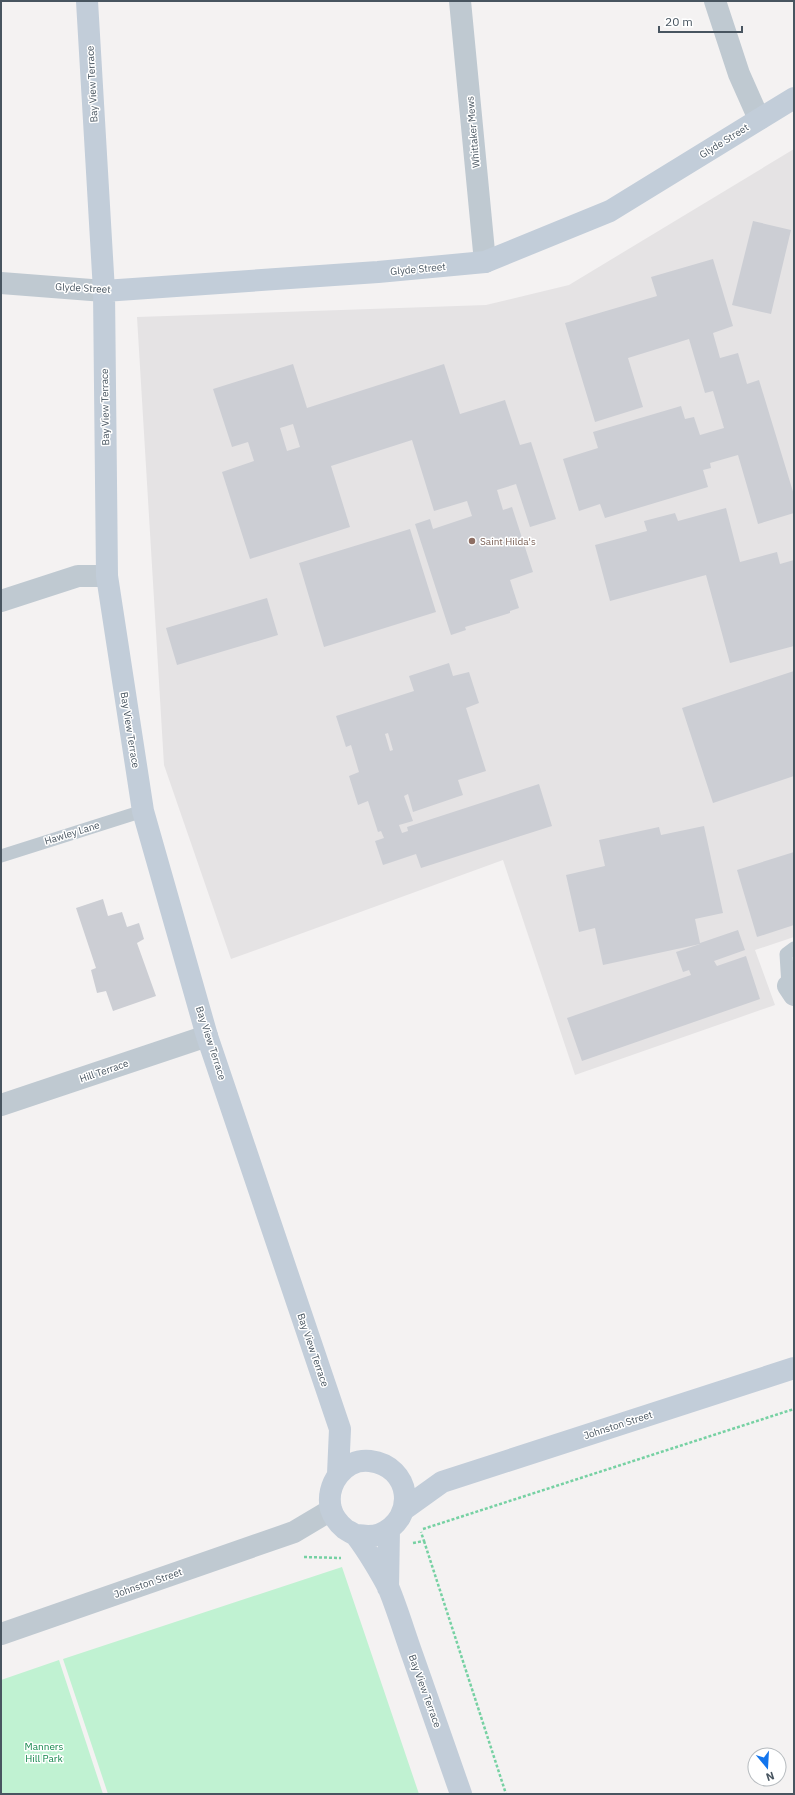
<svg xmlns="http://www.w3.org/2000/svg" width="795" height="1795" font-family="'IBM Plex Sans',sans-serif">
<rect width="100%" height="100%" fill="#f4f2f2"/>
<path fill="#e5e3e4" d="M794 149V937L755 950 775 1005 575 1075 503 860 231 959 164 765 137 317 486 305 569 285Z"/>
<path fill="#c0f2d2" d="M342 1567 419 1794H108L63 1659Z
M59 1660 103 1794H1V1680Z"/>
<path fill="#ccced4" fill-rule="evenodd" d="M753 221 791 230 771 314 732 305Z
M713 259 733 326 713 333 720 358 738 353 747 384 759 380 794 495V513L758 524 738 455 710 463 711 468 703 470 708 487 605 518 600 504 579 511 563 459 598 448 593 432 681 406 685 419 694 417 700 435 724 428 713 391 705 393 689 339 628 358 643 407 595 422 565 323 657 296 651 277Z
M293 364 307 408 444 364 460 414 505 400 520 445 531 442 556 519 530 527 516 484 497 490 503 510 512 507 533 572 510 580 519 608 510 611V613L465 627 466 630 451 635 415 524 430 519 433 529 472 516 467 501 434 511 412 440 331 466 350 527 250 559 222 472 254 461 248 442 232 447 213 389ZM293 424 300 447 287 451 280 428Z
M726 508 740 562 777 552 780 564 794 560V646L730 663 706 575 610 601 595 545 647 531 644 521 675 513 678 521Z
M410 529 436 612 324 647 299 563Z
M267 598 278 635 177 665 166 628Z
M449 663 453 676 469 672 479 703 466 708 486 771 458 780 463 795 413 812 408 794 404 796 413 821 399 825 402 833 408 831 407 827 539 784 552 826 421 868 416 854 383 865 375 841 384 838 381 831 378 832 368 801 358 805 349 776 359 772 351 745 346 747 336 716 414 691 409 676ZM388 733 393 750 390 751 385 734Z
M794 671V776L713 803 682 708Z
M704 826 723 913 695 919 700 943 738 930 745 950 714 961 717 966 746 956 760 999 582 1061 567 1018 691 975 689 970 683 972 676 952 700 944 603 965 595 928 579 932 566 875 605 866 599 840 659 827 661 835Z
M794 852V925L757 937 737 870Z
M103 899 108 916 122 912 127 927 139 923 144 939 137 943 156 996 113 1011 106 991 97 993 91 970 96 968 76 908Z"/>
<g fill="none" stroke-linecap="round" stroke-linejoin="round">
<path stroke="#76d1a3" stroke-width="2.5" stroke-dasharray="3 2" stroke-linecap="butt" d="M423 1529 794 1409
M424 1541 506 1794
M413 1543 424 1541 421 1532
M304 1557 341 1558"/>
<path stroke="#bfc9d1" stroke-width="13" d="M1 856 143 811
M788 986 786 954 794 948"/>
<path stroke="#bfc9d1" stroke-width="22" d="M460 1 485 262
M715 1 739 74 759 119
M1 283 104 291
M1 601 78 576H107
M788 986 794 995
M1 1105 207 1036
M1 1634 294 1532 331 1510"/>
<path stroke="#c2cdd9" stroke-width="22" d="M87 1 104 291 107 576 143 811 207 1036 340 1429 338 1474
M104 291 378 272 485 262 610 211 794 98
M403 1510 442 1482 794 1368
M356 1535C364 1536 373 1537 380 1534 418 1518 411 1466 370 1461 344 1458 325 1485 331 1509 333 1516 339 1524 345 1529 349 1532 354 1533 357 1537 367 1550 382 1575 389 1589 398 1611 405 1635 413 1657 429 1703 445 1748 461 1794
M388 1588 389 1529"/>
</g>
<circle fill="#8d6e63" stroke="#fff" stroke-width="1.5" cx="472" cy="541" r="4"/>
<g text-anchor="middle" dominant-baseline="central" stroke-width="3" stroke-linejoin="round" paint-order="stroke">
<g font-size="10" fill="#485560" stroke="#fff">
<text transform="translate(92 84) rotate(-93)">Bay View Terrace</text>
<text transform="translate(473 132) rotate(-95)">Whittaker Mews</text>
<text transform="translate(724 141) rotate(-32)">Glyde Street</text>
<text transform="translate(418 269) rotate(-5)">Glyde Street</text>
<text transform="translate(83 288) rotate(3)">Glyde Street</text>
<text transform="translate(105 407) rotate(-91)">Bay View Terrace</text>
<text transform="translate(130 730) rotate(81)">Bay View Terrace</text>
<text transform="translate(72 833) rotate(-17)">Hawley Lane</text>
<text transform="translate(211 1043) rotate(72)">Bay View Terrace</text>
<text transform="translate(104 1071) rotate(-19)">Hill Terrace</text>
<text transform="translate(313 1350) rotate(71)">Bay View Terrace</text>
<text transform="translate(618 1425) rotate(-18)">Johnston Street</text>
<text transform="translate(148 1583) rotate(-19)">Johnston Street</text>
<text transform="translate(425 1691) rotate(70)">Bay View Terrace</text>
</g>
<g font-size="10" fill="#785e54" stroke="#fff" text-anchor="start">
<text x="480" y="541">Saint Hilda's</text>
</g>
<g font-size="10" fill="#14874c" stroke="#fff">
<text x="44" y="1746">Manners<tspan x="44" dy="12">Hill Park</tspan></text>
</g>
</g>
<rect width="795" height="1795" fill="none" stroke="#485560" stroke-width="4"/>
<g transform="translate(767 1767) rotate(162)"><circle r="19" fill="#ffffff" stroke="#b6bbbf"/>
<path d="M0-3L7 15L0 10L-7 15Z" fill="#1375ed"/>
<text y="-6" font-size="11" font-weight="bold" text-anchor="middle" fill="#485560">N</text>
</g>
<path d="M659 26v6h83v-6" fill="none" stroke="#485560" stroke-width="2"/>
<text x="665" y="26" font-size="12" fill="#485560" stroke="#ffffff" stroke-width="3" paint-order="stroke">20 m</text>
</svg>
